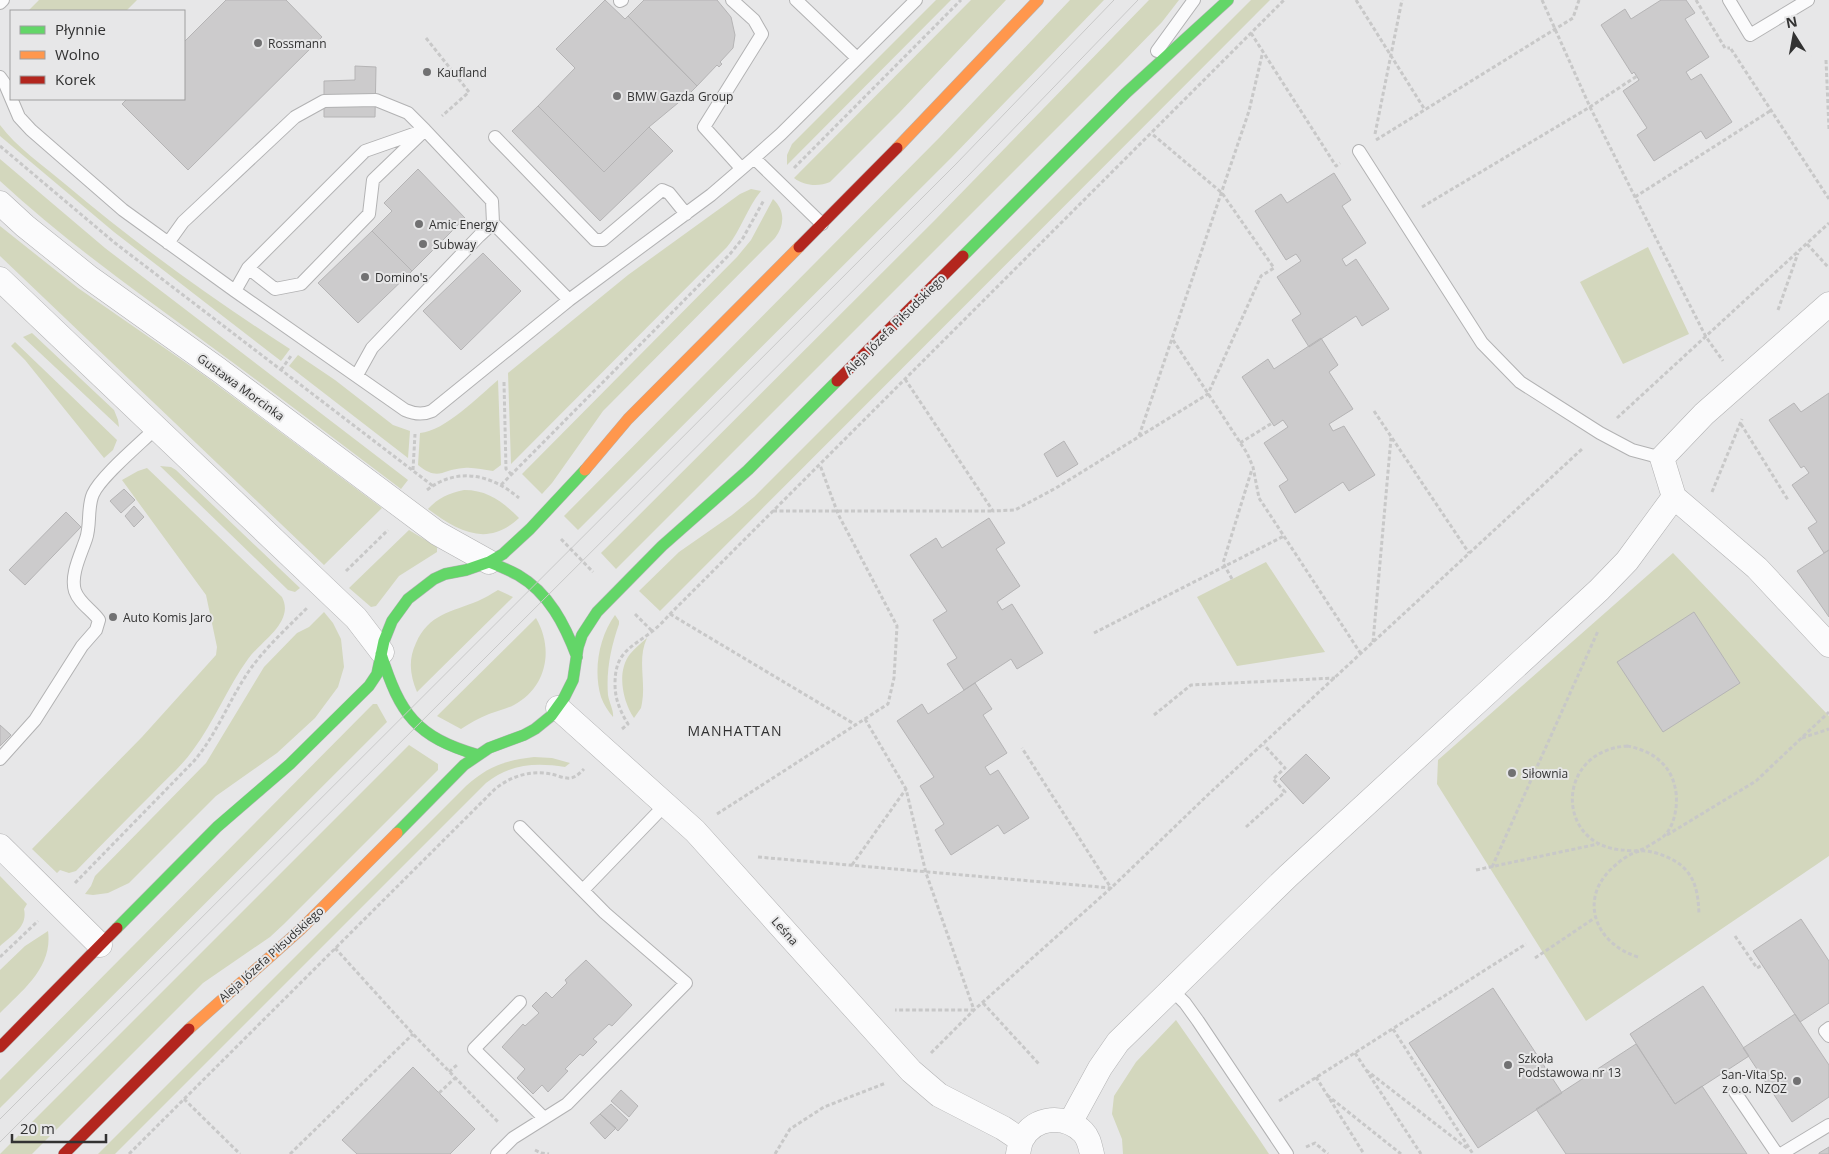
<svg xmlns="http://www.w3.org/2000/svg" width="1829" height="1154" font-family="'Open Sans',sans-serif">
<rect width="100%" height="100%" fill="#e7e7e8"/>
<path fill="#d3d7bd" d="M39 0H137L126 11H28Z
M936 0H951L787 165V155L792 144Z
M971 0H1006L899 113 830 182C819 187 804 186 794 178Z
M1070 0H1104L951 158 578 530 564 516 939 138Z
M1149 0H1179L1162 22 1122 63 616 569 601 553 934 221Z
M1251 0H1270L660 611 639 591 679 552 732 515 754 497Z
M0 125C16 147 44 166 65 184 136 244 211 298 290 349L281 361 114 232 0 136Z
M0 159 105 248 408 480 401 489C337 441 273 392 209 345 137 292 65 241 0 181Z
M751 189 761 191C747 208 741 230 727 247L511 464 508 373 628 275 740 194Z
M773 199C785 210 785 225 775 238L603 411 552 483 542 494 522 474 737 257 751 240Z
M0 226 78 288 205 376 382 508 324 565 0 256Z
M1648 247 1689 334 1623 364 1580 282Z
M32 333 114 410 118 420 119 427 23 337Z
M15 342 117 440 113 450 104 458 25 360 11 346Z
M298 355 335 380 393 425 410 431 408 458 289 366Z
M498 380 501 465 493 471C483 470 474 467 464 468 442 469 439 482 418 465L420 433C445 431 479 396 498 380Z
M160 466 171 467 176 470 300 588 295 592 288 590Z
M147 468 282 597C295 622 261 641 248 659 227 688 214 722 193 750 181 767 165 780 151 795 126 820 101 845 76 871L69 873 60 870 57 873 32 849 142 737 216 655 217 647 206 595 122 480 138 471Z
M464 490C488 490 503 502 519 518 487 548 458 531 428 509 438 498 449 493 464 490Z
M409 530 437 547V552L399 576 376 606 371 607 349 588Z
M1673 553 1829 716V856L1586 1021 1437 784 1438 760Z
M1266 562 1325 652 1237 666 1197 597Z
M498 590 513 597 417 692C410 675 408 660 416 643 429 614 451 612 478 601 485 598 491 594 498 590Z
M324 612 333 623 341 639 344 667 338 687 315 718 277 753 216 796 129 883 108 893 93 895 85 894 91 886 95 876 206 763 264 667 297 633 309 627Z
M615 615 619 621V624C611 647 606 670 608 695 609 702 614 711 613 717 608 711 604 705 601 697 593 670 599 637 615 615Z
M536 618C554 649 547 687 514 705 506 709 497 711 489 714 479 718 470 723 461 729L437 716Z
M647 638C637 659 646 681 642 703L641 708 634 718C623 702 616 672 630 654 635 648 641 643 647 638Z
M373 704H377L378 706 387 722 0 1108V1080Z
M409 745 438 764V770L284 924 270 937 203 983 32 1154H0Z
M534 757 552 758 570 763 565 767C535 762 510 764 486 783L115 1154H98L466 786C489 766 503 761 534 757Z
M0 876 27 904 24 909C28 927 12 935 0 946Z
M48 931C53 967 23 990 0 1013V970L25 946Z
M1176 1020 1257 1136 1269 1154H1123L1122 1139 1112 1114 1114 1096 1136 1062Z"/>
<path fill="#cccbcc" stroke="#b5b4b5" d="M226 0H286L322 37 188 170 122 104 127 99H184V42Z
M605 0 625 19 628 16 697 86 688 95 689 97 685 100 684 98 649 127 604 172 538 106 575 68 556 49Z
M644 0H717L731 17 735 35 733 48 720 62 722 64 719 67 717 65 697 86 628 16Z
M1661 0H1686L1695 13 1685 19 1709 57 1686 72 1691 80 1701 74 1732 122 1706 139 1701 131 1654 161 1637 135 1647 128 1623 91 1639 80 1634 72 1632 74 1601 25 1625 9 1631 19Z
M355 66 376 67 375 117H324V81L355 80Z
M538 106 604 172 649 127 673 151 600 221 512 131Z
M418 169 465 218 412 271 372 231 392 211 384 203Z
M1334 173 1351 200 1342 206 1366 243 1342 259 1346 266 1356 259 1389 309 1362 326 1356 316 1309 347 1292 320 1301 314 1277 277 1301 261 1296 254 1286 260 1255 211 1281 194 1287 203Z
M372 231 412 271 358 323 318 283Z
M483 253 521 291 461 350 423 311Z
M1321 338 1338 365 1329 372 1353 409 1329 424 1333 431 1344 426 1375 475 1349 491 1343 482 1295 513 1279 486 1288 480 1264 443 1288 427 1283 420 1274 426 1242 377 1268 359 1274 369Z
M1829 393V550L1824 553 1808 528 1817 522 1792 485 1809 473 1804 466 1801 468 1769 420 1794 403 1801 412Z
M1064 441 1078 464 1057 477 1044 454Z
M124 489 135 500 121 513 110 501Z
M134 506 144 517 134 527 125 516Z
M66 512 81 527 25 585 9 570Z
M989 518 1005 543 996 549 1020 586 997 602 1002 610 1012 604 1043 653 1017 669 1011 659 964 690 947 664 957 658 933 620 947 611 910 555 936 538 942 548Z
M1829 550V617L1797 571Z
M1694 612 1740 683 1663 732 1617 662Z
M975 683 992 709 983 715 1007 753 985 767 990 775 998 770 1029 818 1004 834 998 825 951 855 935 830 944 824 920 786 934 777 897 721 922 704 928 714Z
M0 725 11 735 0 746Z
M1306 754 1330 778 1303 804 1280 779Z
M1801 919 1829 961V1003L1800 1022 1753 951Z
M586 960 632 1005 612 1026 609 1024 593 1039 597 1042 583 1056 580 1054 565 1069 568 1071 548 1092 542 1085 533 1094 517 1078 525 1069 502 1047 523 1024 525 1026 539 1013 532 1006 546 992 552 998 567 983 565 980Z
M1703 986 1749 1056 1675 1104 1630 1034Z
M1493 988 1562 1093 1478 1148 1409 1043Z
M1795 1014 1829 1065V1097L1792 1122 1743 1048Z
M1636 1044 1675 1104 1702 1086 1747 1154H1566L1536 1109Z
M413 1067 475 1129 450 1154H357L342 1140Z
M621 1090 638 1106 629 1117 611 1101Z
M611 1104 628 1120 618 1131 600 1114Z
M600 1114 616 1128 605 1139 590 1123Z
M1829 1147V1154H1819V1153Z"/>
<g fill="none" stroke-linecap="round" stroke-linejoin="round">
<g stroke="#b2b2b3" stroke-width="14">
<path id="lane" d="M732 0 754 20 762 34 704 127 741 168
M796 0 857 58
M1729 0 1750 35 1808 0
M620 1 622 0
M0 3 3 0
M1157 51 1194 0
M0 77 5 84 19 117 31 130 123 210 235 291 405 410C414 414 423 415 432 411L569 300 711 195 754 158 781 134 916 0
M495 137 595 240H603L662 190 669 193 686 214
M1359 151 1482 343 1520 382 1600 433 1632 450 1662 458
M754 158 822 224
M168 243 183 222 295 117 324 101 376 100 408 113 425 130 373 180 369 214 301 284 275 289 248 268
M235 291 248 268 365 151 425 130 492 201 493 223 569 300
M357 375 372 348 479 236 493 223
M0 759 35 720 82 646 96 630 99 620C92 610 79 603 75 591 70 575 81 554 86 539 91 525 87 507 93 494 101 476 141 443 156 428
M583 890 666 804
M1171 989 1185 1003 1198 1021 1287 1154
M520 1002 474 1049 544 1118
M1829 1028 1825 1031 1829 1036
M1735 1092 1777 1154
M497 1154 513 1138 567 1104 686 983 605 913 520 827
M1781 1154 1829 1125"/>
</g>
<g stroke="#b2b2b3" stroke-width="25">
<path id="street" d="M0 203 25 226 90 278 219 370 437 533 489 562
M0 279 356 618 382 652
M1674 497 1662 458 1704 414 1829 304
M558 708 695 831 911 1071 939 1095 1003 1128 1021 1140
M0 846 100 945
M1070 1123 1100 1068 1118 1042 1288 876 1599 590 1627 561 1674 497 1757 568 1829 645
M1018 1154C1019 1149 1020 1143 1022 1139 1035 1116 1065 1114 1083 1132 1089 1138 1090 1146 1092 1154"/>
</g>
<g stroke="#b2b2b3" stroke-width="12">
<path id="fast" d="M963 256 1126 93 1228 0
M489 562C499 566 509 570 518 575 549 593 565 625 577 657
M381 654C400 714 416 737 478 755
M397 833 464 765 489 748 524 735 535 729 551 716 564 698 573 680 578 647 582 635 597 612 662 546 748 470 837 381
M117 928 217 827 290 764 369 686 377 674 384 641 392 621 408 599 434 579 445 574 466 570 489 562 503 554 530 529 585 470"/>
</g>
<g stroke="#b2b2b3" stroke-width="12">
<path id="slow" d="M897 148 1038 0
M585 470 628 419 799 247
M189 1029 300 930 397 833"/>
</g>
<g stroke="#b2b2b3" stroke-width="12">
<path id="jam" d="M799 247 897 148
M837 381 963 256
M0 1047 117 928
M64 1154 189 1029"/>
</g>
<path stroke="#c8c8c8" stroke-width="3" stroke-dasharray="4 2.5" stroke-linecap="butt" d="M1356 0 1425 110
M1542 0 1590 107 1635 197 1706 337 1723 361
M1696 0 1725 48H1730
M1251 33 1336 166 1340 163
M426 38 469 92 442 116
M1731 49 1829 199
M1826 60 1829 129
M1375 134 1402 0
M1376 140 1573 18 1579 0
M0 146 115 243 433 486
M794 168 961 0
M1635 197 1770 111
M1422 207 1590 107 1637 76
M1807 244 1829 268
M1778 310 1798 253
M1173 340 1247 453 1253 467 1259 498 1361 654
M281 370 291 356
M905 379 993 511 1015 510 1056 488 1208 394 1261 276 1274 268 1222 193 1151 133
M504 382 506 469 511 474
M1374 411 1469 553
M1617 418 1829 223
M1741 424 1788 500
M1139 436 1249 111 1263 51
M1240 443 1272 423
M413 470 415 434
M501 485 730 254 743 238 764 200
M427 490C458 466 492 475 519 498
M1712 492 1742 419
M773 511H992
M561 539 593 572
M346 571 388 530
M1232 579 1223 563 1252 469
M635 614 652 631
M670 614 856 725
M1094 633 1284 536
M1373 642 1391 438
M1154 715 1191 685 1335 678
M865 719 906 789 926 873 974 1010H895
M622 729 628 724C620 711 615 699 615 684 615 653 629 649 650 633 657 628 664 621 670 614L1284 0
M1802 738 1829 729
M1627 746C1650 750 1670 763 1675 787 1679 803 1675 830 1660 839 1654 842 1647 848 1640 850 1635 852 1627 850 1622 850 1555 845 1555 751 1627 746Z
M717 814 888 704 894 678 897 626 838 514 820 465
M1246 827 1285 792 1273 779 1285 768 1264 745
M1667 835 1756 781 1829 712
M758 857 1111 888 1022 748
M852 865 906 789
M1492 867 1598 631
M1476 870 1598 844
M75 883 194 761C217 734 229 700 249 671 265 648 287 628 307 608
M1735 936 1757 968 1762 965
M335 948 413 1034 499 1123
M0 957 38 921
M1638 957C1593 943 1577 895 1617 864 1622 859 1633 852 1640 851 1650 850 1664 855 1673 860 1695 872 1698 891 1699 914
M1535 958 1596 917
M983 1003 1039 1064
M1393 1029 1473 1154
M931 1053 974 1010 1111 888 1214 789 1582 449
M1355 1053 1421 1154
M1366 1070 1468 1149
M449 1072 458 1064
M1316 1077 1364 1154
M439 1093 455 1078
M1327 1095 1401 1154
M184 1099 240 1154
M1279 1101 1526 944
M1306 1147 1315 1143 1328 1154
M535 1150 541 1153 549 1154
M129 1154 495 789C511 776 531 770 551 774 557 775 564 779 571 778 576 777 580 773 584 769
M290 1154 413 1034
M775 1154 790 1129 824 1107 886 1083"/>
<use href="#lane" stroke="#fbfbfc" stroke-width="12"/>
<use href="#street" stroke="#fbfbfc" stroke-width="24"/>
<use href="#fast" stroke="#63d668" stroke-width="11"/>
<use href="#slow" stroke="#ff974d" stroke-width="11"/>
<use href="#jam" stroke="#b3261e" stroke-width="11"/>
<path stroke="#c8c8c8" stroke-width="1" d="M0 1119 956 164 1114 0
M0 1142 968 176 1138 0"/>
</g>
<g fill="#717172" stroke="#e7e7e8" stroke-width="2">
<circle cx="258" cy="43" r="5"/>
<circle cx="427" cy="72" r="5"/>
<circle cx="617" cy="96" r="5"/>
<circle cx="419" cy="224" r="5"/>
<circle cx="423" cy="244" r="5"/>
<circle cx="365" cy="277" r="5"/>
<circle cx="113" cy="617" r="5"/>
<circle cx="1512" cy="773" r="5"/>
<circle cx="1508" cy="1065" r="5"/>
<circle cx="1797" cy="1081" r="5"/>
</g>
<g text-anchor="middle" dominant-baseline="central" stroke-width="4" stroke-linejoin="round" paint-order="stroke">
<g font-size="12" fill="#323232" stroke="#e7e7e8" text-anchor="start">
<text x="268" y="43">Rossmann</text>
<text x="437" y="72">Kaufland</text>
<text x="627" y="96">BMW Gazda Group</text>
<text x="429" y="224">Amic Energy</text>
<text x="433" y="244">Subway</text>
<text x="375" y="277">Domino's</text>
<text x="123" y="617">Auto Komis Jaro</text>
<text x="1522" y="773">Siłownia</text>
<text x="1518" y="1058">Szkoła<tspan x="1518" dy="14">Podstawowa nr 13</tspan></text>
<text x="1787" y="1074" text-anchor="end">San-Vita Sp.<tspan x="1787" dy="14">z o.o. NZOZ</tspan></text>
</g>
<g font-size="12" fill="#323232" stroke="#e7e7e8">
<text transform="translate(895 324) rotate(-45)">Aleja Józefa Piłsudskiego</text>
<text transform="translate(241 387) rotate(36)">Gustawa Morcinka</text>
<text transform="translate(785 931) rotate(48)">Leśna</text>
<text transform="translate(271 954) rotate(-42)">Aleja Józefa Piłsudskiego</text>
</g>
<g font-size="14" letter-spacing="1" fill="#323232" stroke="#e7e7e8">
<text x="735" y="730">MANHATTAN</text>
</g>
</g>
<rect x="10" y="10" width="175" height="90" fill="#e7e7e8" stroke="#9f9f9f"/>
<rect x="20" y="26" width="25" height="8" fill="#63d668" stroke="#9f9f9f"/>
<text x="55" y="35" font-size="15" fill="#323232">Płynnie</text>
<rect x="20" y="51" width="25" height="8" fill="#ff974d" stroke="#9f9f9f"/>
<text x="55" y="60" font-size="15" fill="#323232">Wolno</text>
<rect x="20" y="76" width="25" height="8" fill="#b3261e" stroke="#9f9f9f"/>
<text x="55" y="85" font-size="15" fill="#323232">Korek</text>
<g transform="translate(1794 35) rotate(349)" stroke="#e7e7e8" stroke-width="4" paint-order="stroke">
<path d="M0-4L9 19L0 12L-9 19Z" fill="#323232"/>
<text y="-8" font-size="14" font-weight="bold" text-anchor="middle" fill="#323232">N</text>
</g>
<path d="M12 1134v8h94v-8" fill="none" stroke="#323232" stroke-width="2.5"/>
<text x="20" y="1134" font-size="15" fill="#323232" stroke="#e7e7e8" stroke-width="4" paint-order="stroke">20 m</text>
</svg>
